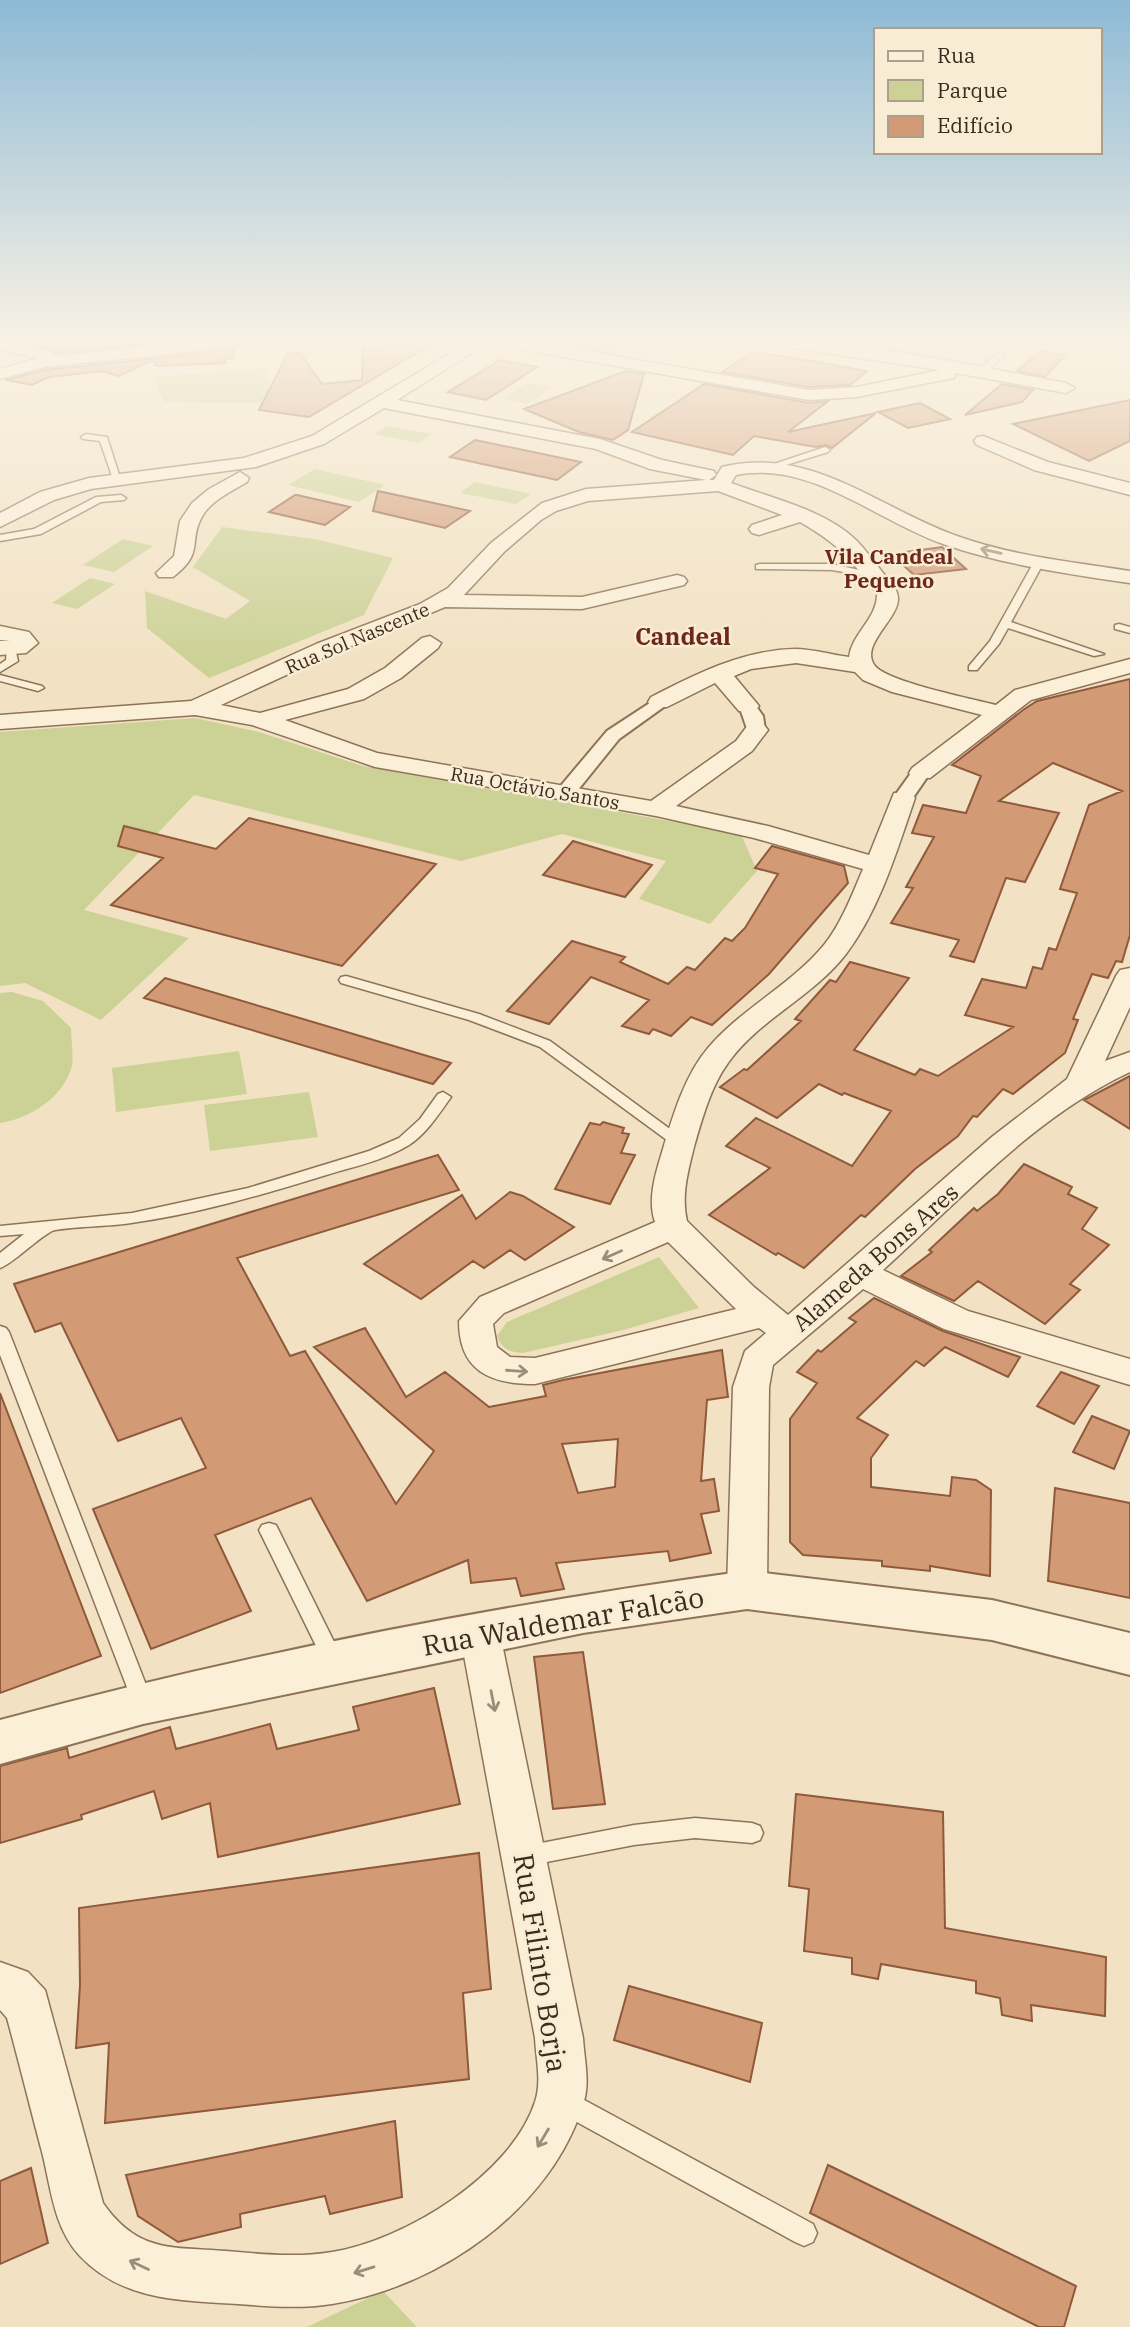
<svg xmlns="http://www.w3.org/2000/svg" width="1130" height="2327" font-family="'IBM Plex Serif',serif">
<rect width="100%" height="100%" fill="#f2e2c3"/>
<path fill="#ccd196" d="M575 342H632L614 355 568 347Z
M266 368 270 389 263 403 164 402 154 377Z
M527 383 552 387 527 404 503 399Z
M388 426 432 434 418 443 374 434Z
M315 469 385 485 359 502 288 485Z
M475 482 531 494 516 504 460 493Z
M222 527 315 539 393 558 364 615 209 678 147 628 145 591 226 619 250 601 193 567Z
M123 539 153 546 114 572 83 565Z
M90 578 115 584 77 609 52 603Z
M195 718 259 732 363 766 741 834 757 871 710 924 639 899 666 861 562 834 461 861 194 795 84 910 189 938 101 1020 25 983 0 986V732Z
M12 992 43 1001 71 1028C71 1041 75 1061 70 1072 59 1100 28 1119 0 1123V993Z
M239 1051 247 1094 116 1112 112 1068Z
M309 1092 318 1137 210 1151 204 1105Z
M659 1257 699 1308 623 1330 523 1353C509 1352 502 1349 497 1336L507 1322Z
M383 2291 417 2327H307Z"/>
<path fill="#d39a76" stroke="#8f5a3c" stroke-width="2" fill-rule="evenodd" d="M23 342H161L58 353Z
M391 342H435L309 417 259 410 288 353H300L322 384 362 380 363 347 378 350Z
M233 350 234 358 224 359 226 363 156 366 153 360 119 376 102 371 49 377 32 385 6 380 45 370Z
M1040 351 1065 355 1045 377 1017 371Z
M753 352 812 361 867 371 850 385 809 387 722 372Z
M500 360 537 367 486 400 448 392Z
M626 371 644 374 628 430 613 440 579 432 524 409Z
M704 384 809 403 828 401 788 432 876 413 832 448 826 445 816 447 754 436 733 455 632 432Z
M1002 384 1033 390 1022 402 965 415Z
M1130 400V441L1089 461 1013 424Z
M920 403 950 419 908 428 878 412Z
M475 440 581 462 557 480 450 457Z
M378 491 443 505 470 511 445 528 373 511Z
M295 495H297L350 507 325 525 269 512Z
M942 547 966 569 914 575 891 554Z
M1130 679V935L1122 962 1116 961 1108 978 1092 974 1073 1019 1078 1020 1065 1053 1013 1094 1003 1089 977 1117 973 1116 958 1136 915 1169 865 1217 861 1215 804 1268 778 1253 776 1255 709 1215 770 1168 726 1146 756 1118 852 1166 891 1111 844 1093 842 1095 819 1084 777 1118 720 1087 744 1069 747 1070 801 1021 795 1019 830 980 836 982 850 962 909 978 854 1050 915 1075 920 1069 938 1076 1013 1027 965 1015 982 979 1026 988 1033 967 1042 969 1049 948 1056 950 1077 893 1060 889 1089 805 1122 791 1053 763 999 801 1059 813 1025 882 1006 878 974 962 950 956 959 940 891 923 913 888 906 887 934 837 912 833 923 805 966 813 981 776 952 765 1023 710 1037 701Z
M249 818 436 864 342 966 111 905 163 858 118 846 124 826 216 849Z
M573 841 652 865 625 897 543 875Z
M772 846 844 866 848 883 769 974 712 1025 691 1017 671 1036 653 1029 649 1034 622 1026 649 1000 591 977 549 1024 507 1011 572 941 625 957 620 962 668 984 687 967 695 970 725 938 732 941 745 928 778 874 755 868Z
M165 978 451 1063 433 1084 144 998Z
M1130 1076V1129L1084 1100Z
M603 1122 624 1128 622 1133 629 1134 621 1153 635 1155 610 1204 555 1189 590 1123 600 1125Z
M438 1155 459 1190 237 1258 290 1356 305 1351 396 1504 434 1451 314 1347 365 1328 406 1397 445 1372 489 1407 546 1396 543 1385 563 1380 722 1350 728 1397 707 1400 701 1481 714 1479 719 1511 701 1514 711 1553 670 1561 668 1551 556 1563 564 1589 521 1596 516 1578 471 1583 468 1560 367 1601 311 1498 215 1535 251 1611 151 1649 93 1509 206 1468 181 1418 118 1441 61 1323 35 1332 14 1284ZM618 1439 615 1487 578 1493 562 1444Z
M1024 1164 1072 1187 1068 1194 1097 1208 1082 1229 1109 1245 1070 1284 1080 1290 1045 1324 978 1281 954 1301 901 1276 932 1252 929 1250 974 1208 977 1211 998 1194Z
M510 1192 523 1196 574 1227 525 1260 510 1250 484 1268 473 1261 421 1299 364 1264 462 1195 476 1219Z
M874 1298 943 1331 1020 1357 1008 1377 945 1347 924 1366 916 1361 857 1418 888 1435 871 1458V1487L950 1496 952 1477 976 1480 991 1490 990 1576 930 1566V1571L882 1566V1561L803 1555 790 1542V1419L817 1383 797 1372 818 1350 821 1352 856 1322 849 1318Z
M1061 1372 1099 1386 1074 1424 1037 1406Z
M0 1393 101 1656 0 1693Z
M1092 1416 1130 1431 1114 1469 1073 1452Z
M1055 1488 1130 1503V1598L1048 1581Z
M583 1652 605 1804 553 1809 534 1657Z
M434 1688 460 1804 218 1857 210 1803 162 1819 154 1791 81 1815 82 1819 0 1843V1766L67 1748 69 1758 170 1727 176 1749 270 1724 277 1749 359 1730 353 1707Z
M796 1794 943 1812 945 1928 1106 1957 1105 2016 1031 2005 1032 2021 1002 2015 1000 1998 976 1993V1981L881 1964 878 1979 852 1974V1958L804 1951 809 1889 789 1886Z
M479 1853 491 1989 463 1993 469 2079 105 2123 109 2043 76 2048 80 1985 79 1908Z
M629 1986 762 2023 750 2082 614 2040Z
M395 2121 402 2197 330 2214 325 2196 240 2214 241 2227 178 2242 138 2216 126 2175Z
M828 2165 1076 2286 1064 2327H1039L810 2213Z
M31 2168 48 2243 0 2264V2181Z"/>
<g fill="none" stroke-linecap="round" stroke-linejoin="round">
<g stroke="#8e7358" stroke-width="3">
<path id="service" d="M998 352 1005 354 982 376H976V372Z
M86 434 107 437 121 481 113 479 100 441 83 439 81 437Z
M825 447 830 450 828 452 773 469 768 466Z
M121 495 126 498 124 500 101 502 41 534 0 541V535L34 529 96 497Z
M1039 559 1044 562 1011 622 1104 654 1094 656 1008 628 999 644 977 670H969V666L990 641 1034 562Z
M760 564H832L877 574 872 577 832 570 756 569V565Z
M1119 624 1130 627V633L1115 629V625Z
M7 648H15L18 661 0 672V664L6 660Z
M0 675 42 686 44 688 38 691 0 681Z
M346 976 479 1014 550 1041 689 1143 687 1146H675L540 1047 469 1020 341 983 339 980 341 977Z
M443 1092 451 1097C439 1114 426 1134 409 1145 383 1161 352 1167 323 1176 261 1195 197 1214 131 1223 117 1226 61 1227 52 1231 37 1239 12 1264 0 1268V1253L24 1234 0 1236V1226L132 1213 248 1188 369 1151 399 1138 420 1119 438 1094Z
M0 1326 6 1328 9 1332 153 1703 150 1709 143 1712 136 1709 133 1703 0 1355Z
M269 1523 276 1525 343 1660 340 1666 333 1668 326 1666 323 1660 259 1530 262 1525Z
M695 1818 752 1823 760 1826 763 1833 760 1840 752 1843 695 1838 634 1845 526 1866 518 1863 515 1856 518 1849 526 1846 634 1825Z
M564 2089 813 2224 817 2233 813 2242 804 2246 795 2242 555 2110 552 2101 555 2092Z"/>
</g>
<g stroke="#8e7358" stroke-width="4">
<path id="pedestrian" d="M659 697 665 698 668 702 665 706 619 739 573 796H559L556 792 559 788 607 731Z
M747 701 753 702 763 716 765 730 762 734H750C744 725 744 715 738 706Z
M921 767 930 773 910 802H896L893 798 896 794 914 769Z"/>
</g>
<g stroke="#8e7358" stroke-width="3">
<path id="minor" d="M0 342 49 351 57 356 186 342H241L233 347 45 367 0 379V369L38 358 0 350Z
M469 342H489L397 400 600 439 662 460 714 471 716 475 709 480H714L722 467C811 445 878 508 957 536 1012 556 1073 562 1130 571V583C1068 574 1005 565 946 545 877 522 812 460 736 475L731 483C771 498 825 510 856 540 866 550 874 562 883 573 889 581 899 589 898 600 897 620 859 646 875 666 888 682 973 699 996 705L1015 690 1130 659V673L1031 700 930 778H912L909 773 912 768 982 715 892 692 863 680 855 672 796 663 751 669 734 676 759 706 755 711H739L715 683 667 707H651L648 702 651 697C696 674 743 650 795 649 813 649 832 655 849 657 852 633 878 618 877 593 848 557 840 545 800 522L759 535 752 533 749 529 752 525 782 515 718 491 588 501 556 511 541 520 505 551 464 595 582 597 677 575 684 577 687 581 684 585 582 609 445 607 332 654 221 705 260 713 348 689 385 668 422 638 430 636 441 643 438 648 401 678 364 699 285 720 377 753 651 801 736 741 748 725H764L768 730 752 751 676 806 768 826 869 855 894 793H912L915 798C897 850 880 909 846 954 813 997 759 1019 728 1063 711 1086 702 1119 694 1147 688 1171 681 1196 687 1221L754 1287 788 1315 993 1136 1067 1079 1116 976 1120 970 1130 968V1007L1105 1061 1130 1052V1072C1035 1116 960 1200 883 1270L968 1311 1130 1359V1385L944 1329 863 1289 773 1365 769 1387 767 1590 761 1601 747 1606 733 1601 727 1590 733 1387 745 1351 766 1333 759 1328 535 1384C490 1384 459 1371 459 1321L480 1297 655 1222C647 1199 656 1172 663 1149 673 1115 685 1075 708 1048 742 1008 791 985 824 945 841 924 852 895 863 869L754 838 656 816 375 767 252 725 195 715 0 729V715L191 701 316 644 420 604 448 588 491 543 542 503 586 489 706 480 650 469 596 449 384 408 324 444 256 467 91 489 54 500 0 527V513L40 492 89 478 244 458 312 436ZM668 1242 736 1309 535 1358 510 1357 497 1347 493 1324 504 1313Z
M499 342H535L809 390 857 387 940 370 785 347 777 342C874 342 971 366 1066 383L1075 388 1066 393 956 373 954 378 948 379 857 397 809 400 507 347Z
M983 436 1048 462 1130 483V495L1034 470 977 445 974 441 977 437Z
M240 472 249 478 247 482C232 491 212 500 203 515 187 542 206 552 173 577H159L156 573 174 556 180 521 192 503 209 489Z
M0 626 29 632 38 643 26 653 0 655V641H10L0 640Z
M480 1618 494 1622 500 1634 583 2038C584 2058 590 2081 584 2101 553 2208 439 2287 332 2304 295 2310 258 2305 220 2303 168 2300 117 2296 79 2255 53 2226 51 2187 42 2152 30 2107 19 2062 7 2018L0 2010V1962L28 1972 45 1990 103 2203C138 2253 172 2247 226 2251 261 2254 297 2258 332 2252 405 2240 511 2175 535 2102 542 2082 536 2058 535 2038L460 1634 466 1622Z"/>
</g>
<g stroke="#8e7358" stroke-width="4">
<path id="tertiary" d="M747 1571 992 1600 1130 1633V1675L992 1640 747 1609 583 1633 143 1724 0 1764V1720C245 1654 496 1605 747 1571Z"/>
</g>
<use href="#service" fill="#fbefd7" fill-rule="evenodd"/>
<use href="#pedestrian" fill="#fbefd7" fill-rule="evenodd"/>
<use href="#minor" fill="#fbefd7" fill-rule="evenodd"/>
<use href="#tertiary" fill="#fbefd7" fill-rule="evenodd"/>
</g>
<defs><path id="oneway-shaft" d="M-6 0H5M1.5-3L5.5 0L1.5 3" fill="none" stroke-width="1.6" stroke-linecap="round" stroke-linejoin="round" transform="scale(1.75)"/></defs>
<g stroke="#9c8d7a">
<use href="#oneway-shaft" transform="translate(991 551) rotate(-167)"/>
<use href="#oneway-shaft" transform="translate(612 1255) rotate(156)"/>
<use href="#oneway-shaft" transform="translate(517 1371) rotate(4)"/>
<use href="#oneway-shaft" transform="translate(493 1701) rotate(79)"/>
<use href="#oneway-shaft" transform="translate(543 2138) rotate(121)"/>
<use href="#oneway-shaft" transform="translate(139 2265) rotate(-155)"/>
<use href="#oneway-shaft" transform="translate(364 2270) rotate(163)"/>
</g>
<linearGradient id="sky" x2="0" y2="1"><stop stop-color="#8dbad6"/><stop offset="0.51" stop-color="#f9f2e4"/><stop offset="1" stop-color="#f9f2e4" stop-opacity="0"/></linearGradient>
<rect width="1130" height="668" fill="url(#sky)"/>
<g text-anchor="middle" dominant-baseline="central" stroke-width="5" stroke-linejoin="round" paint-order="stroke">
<g font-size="19" fill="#3c2b1d" stroke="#f8ecd4">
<text transform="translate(357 638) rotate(-23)">Rua Sol Nascente</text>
<text transform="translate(535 788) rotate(10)">Rua Octávio Santos</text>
</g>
<g font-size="21" font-weight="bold" fill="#6d2819" stroke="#f8ecd4">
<text x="889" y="556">Vila Candeal<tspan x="889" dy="24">Pequeno</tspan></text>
</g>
<g font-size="23" fill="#3c2b1d" stroke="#f8ecd4">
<text transform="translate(875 1257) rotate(-41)">Alameda Bons Ares</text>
</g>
<g font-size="24" font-weight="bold" fill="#6d2819" stroke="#f8ecd4">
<text x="683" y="636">Candeal</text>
</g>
<g font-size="28" fill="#3c2b1d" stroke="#f8ecd4">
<text transform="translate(563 1621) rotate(-10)">Rua Waldemar Falcão</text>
<text transform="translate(541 1963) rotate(81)">Rua Filinto Borja</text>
</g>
</g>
<rect x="874" y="28" width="228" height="126" fill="#f8ecd4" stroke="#ad9f8b" stroke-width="2"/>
<rect x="888" y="51" width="35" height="10" fill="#fbefd7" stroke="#ad9f8b" stroke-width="2"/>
<text x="937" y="63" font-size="21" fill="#3c2b1d">Rua</text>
<rect x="888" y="80" width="35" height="21" fill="#ccd196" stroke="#ad9f8b" stroke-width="2"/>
<text x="937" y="98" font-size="21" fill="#3c2b1d">Parque</text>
<rect x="888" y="116" width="35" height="21" fill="#d39a76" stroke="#ad9f8b" stroke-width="2"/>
<text x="937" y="133" font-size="21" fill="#3c2b1d">Edifício</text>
</svg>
